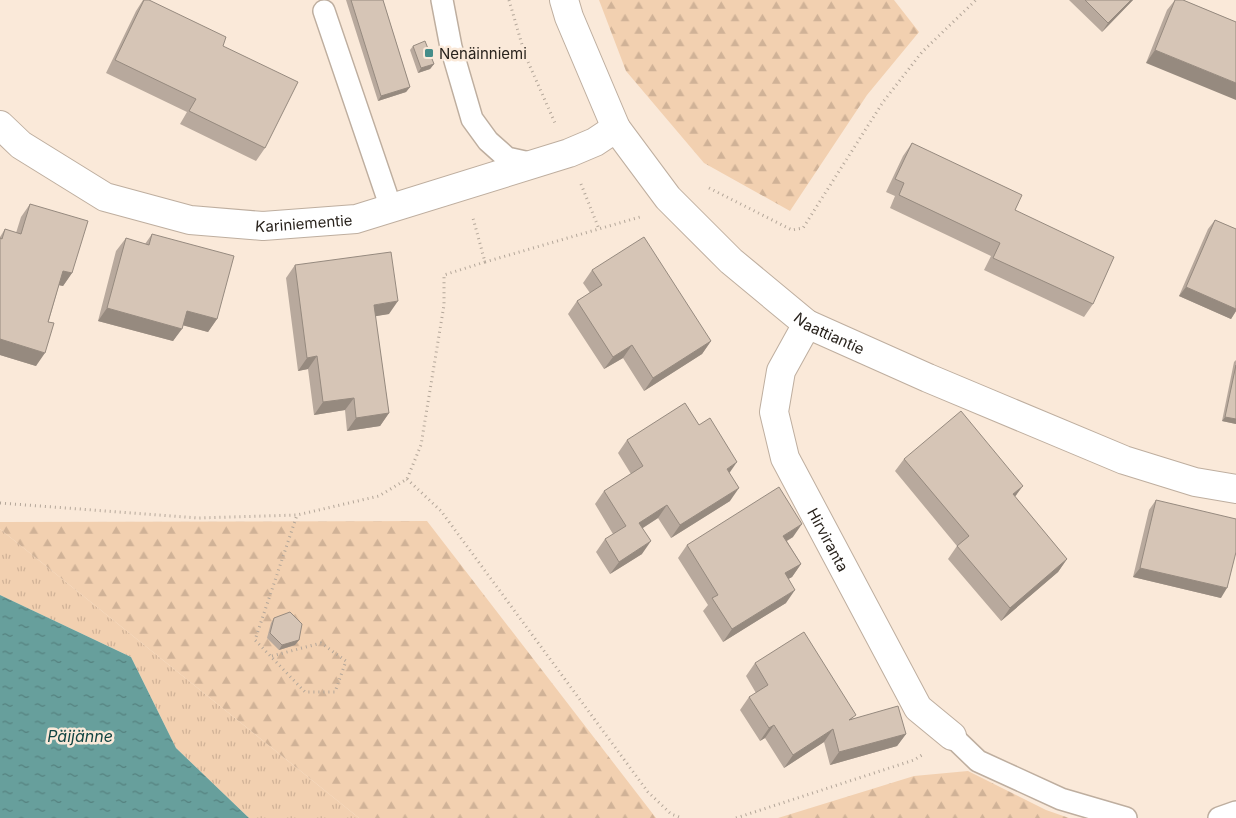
<svg xmlns="http://www.w3.org/2000/svg" width="1236" height="818" font-family="Inter,sans-serif">
<defs>
<pattern id="grass-tufts" width="24" height="20" patternUnits="userSpaceOnUse" patternTransform="scale(1.25)"><rect width="24" height="20" fill="#f2d0b0"/><path d="M3 7l-1-3M5 7V3M7 7l1-3M15 17l-1-3M17 17v-4M19 17l1-3" fill="none" stroke="#d0b297"/></pattern>
<pattern id="forest-firs" width="22" height="20" patternUnits="userSpaceOnUse" patternTransform="scale(1.25)"><rect width="22" height="20" fill="#f2d0b0"/><path d="M5 1l3.5 6h-7zM16 11l3.5 6h-7z" fill="#d0b297"/></pattern>
<pattern id="water-ripples" width="26" height="14" patternUnits="userSpaceOnUse" patternTransform="scale(1.25)"><rect width="26" height="14" fill="#679f9c"/><path d="M2 4q2-2 4 0t4 0M15 11q2-2 4 0t4 0" fill="none" stroke="#55817f"/></pattern>
</defs>
<rect width="100%" height="100%" fill="#fae9d9"/>
<path fill="url(#grass-tufts)" d="M0 529 359 818H249L176 748 131 657 0 595Z"/>
<path fill="url(#forest-firs)" d="M599 0H894L919 32 867 95 790 211 704 163 626 71Z
M427 521 656 818H359L0 529V522Z
M968 771 1046 810 1069 818H778L914 776Z"/>
<path fill="url(#water-ripples)" d="M0 595 131 657 176 748 249 818H0Z"/>
<g fill="none" stroke-linecap="round" stroke-linejoin="round">
<g stroke="#beae9f" stroke-width="24">
<path id="service" d="M442 0 451 47 472 119 488 141 507 158 534 164
M324 11 391 208
M952 736 978 761 1061 799 1126 818
M1219 818 1236 812"/>
</g>
<g stroke="#beae9f" stroke-width="30">
<g id="minor">
<path id="s1" d="M0 125 21 145 105 197 190 220 263 226 356 219 569 153 595 142 616 128 668 198 731 261 807 324 928 378 1124 460 1195 482 1236 489"/>
<path id="s2" d="M807 324 781 371 774 412 785 458 918 708 952 736"/>
</g>
</g>
<g stroke="#beae9f" stroke-width="30">
<path id="tertiary" d="M564 0 569 17 616 128"/>
</g>
<path stroke="#b3a699" stroke-width="3" stroke-dasharray="1 4" stroke-linecap="butt" d="M509 0 525 55 555 123
M581 184 599 229
M709 188 792 230 803 228 883 102 922 52 976 0
M485 262 640 217
M407 479 441 511 648 792 671 814 682 818
M0 503 198 518 297 515 379 496 407 479 421 445 444 305V275L485 262 473 218
M272 656 321 643 346 661 335 692H305L255 640 297 515
M736 818 914 760 922 755"/>
<use href="#service" stroke="#fff" stroke-width="21"/>
<use href="#minor" stroke="#fff" stroke-width="28"/>
<use href="#tertiary" stroke="#fff" stroke-width="28"/>
</g>
<path fill="#b8a99d" d="M143 0H149L223 46 265 148 256 161 180 124 187 112 106 73 136 11Z
M346 0H383L410 87 406 92 378 101Z
M1069 0H1133L1102 32Z
M1175 0H1183L1236 22 1146 63 1167 10Z
M413 46 434 64 430 69 418 73 410 50Z
M912 143 1015 210 1093 304 1084 317 984 270 991 256 890 208 895 196 886 192 903 156Z
M30 204 72 273 63 286 59 285 36 366 0 355V237L5 229 16 233 21 217Z
M1215 220 1236 229V311L1231 319 1179 296 1208 229Z
M152 234 217 319 208 332 183 325 173 341 98 321 116 251 126 238 145 244Z
M295 265 389 314 375 316 389 413 380 426 347 431 345 410 314 415 308 369 298 371 286 278Z
M592 270 711 341 702 354 644 391 623 358 604 369 568 314 577 301 590 293 583 283Z
M1236 360V424L1222 421 1234 362Z
M627 440 730 473V501L671 538 658 518 643 528 642 554 610 574 596 552 605 539 613 534 595 504 604 491 631 474 618 453Z
M904 459 1015 497 1067 559 1058 572 1001 621 948 559 957 546 895 471Z
M1156 500 1221 598 1133 577 1149 510Z
M793 537 787 541 801 564 792 577 788 579 786 603 723 642 703 611 708 605 678 558 687 545Z
M274 618 299 640 295 645 279 650 267 638 271 623Z
M755 663 853 719 906 734 897 746 830 765 824 742 784 768 765 738 760 741 740 710 749 697 756 693 746 676Z"/>
<path fill="#968a7f" d="M1131 0H1133L1102 32 1108 23Z
M1155 50 1236 83V100L1146 63Z
M434 64 430 69 418 73 421 68Z
M410 87 406 92 378 101 381 96Z
M63 271 72 273 63 286 54 284Z
M1186 287 1236 309V311L1231 319 1179 296Z
M398 301 389 314 365 318 374 305Z
M107 308 182 329 173 341 98 321Z
M187 311 217 319 208 332 178 324Z
M0 339 45 353 36 366 0 355Z
M711 341 702 354 644 391 653 378Z
M632 345 623 358 604 369 613 357Z
M317 356 308 369 298 371 307 358Z
M354 398 345 410 314 415 323 402Z
M389 413 380 426 347 431 356 418Z
M1225 417 1236 419V424L1222 421Z
M737 462 728 475 727 469Z
M1023 486 1014 498 1013 494Z
M739 488 730 501 671 538 680 525Z
M667 505 658 518 630 536 639 523Z
M802 524 793 537 774 548 783 536Z
M651 541 642 554 610 574 619 562Z
M1067 559 1058 572 1001 621 1010 608Z
M801 564 792 577 776 586 785 573Z
M1140 568 1227 588 1221 598 1133 577Z
M795 590 786 603 723 642 732 629Z
M299 640 295 645 279 650 282 645Z
M774 725 765 738 760 741 769 728Z
M833 729 824 742 784 768 793 755Z
M906 734 897 746 830 765 839 752Z"/>
<path fill="#d6c5b6" stroke="#968a7f" d="M144 0H149L226 37 223 46 298 82 265 148 189 111 196 99 115 60Z
M351 0H383L410 87 381 96Z
M1085 0H1131L1108 23Z
M1175 0H1183L1236 22V83L1155 50Z
M425 41 434 64 421 68 413 46Z
M912 143 1022 195 1015 210 1114 257 1093 304 993 258 1000 243 899 195 904 183 895 179Z
M30 204 88 221 72 273 63 271 48 322 54 323 45 353 0 339V238L2 239 5 229 21 234Z
M1215 220 1236 229V309L1186 287Z
M152 234 234 256 217 319 187 311 182 329 107 308 126 238 149 245Z
M644 237 711 341 653 378 632 345 613 357 577 301 602 285 592 270Z
M391 252 398 301 374 305 389 413 356 418 354 398 323 402 317 356 307 358 295 265Z
M1236 365V419L1225 417Z
M685 403 699 425 710 418 737 462 727 469 739 488 680 525 667 505 639 523 651 541 619 562 605 539 626 526 604 491 643 466 627 440Z
M961 411 1023 486 1013 494 1067 559 1010 608 957 546 969 536 904 459Z
M779 487 802 524 783 536 801 564 785 573 795 590 732 629 712 598 718 595 687 545Z
M1156 500 1236 519V552L1227 588 1140 568Z
M290 612 302 624 299 640 282 645 270 633 274 618Z
M804 632 856 715 849 720 898 706 906 734 839 752 833 729 793 755 774 725 769 728 749 697 768 685 755 663Z"/>
<rect fill="#458d89" stroke="#fae9d9" stroke-width="2" x="424" y="48" width="10" height="10" rx="2.5"/>
<g text-anchor="middle" dominant-baseline="central" stroke-width="5" stroke-linejoin="round" paint-order="stroke">
<g font-size="15" fill="#29231d" stroke="#fae9d9" text-anchor="start">
<text x="439" y="53">Nenäinniemi</text>
</g>
<g font-size="15" fill="#29231d" stroke="#fae9d9">
<text stroke="none"><textPath href="#s1" startOffset="330">Kariniementie</textPath></text>
<text stroke="none"><textPath href="#s1" startOffset="958">Naattiantie</textPath></text>
<text stroke="none"><textPath href="#s2" startOffset="235">Hirviranta</textPath></text>
</g>
<g font-size="16" font-style="italic" fill="#104442" stroke="#fae9d9">
<text x="80" y="736">Päijänne</text>
</g>
</g>
</svg>
